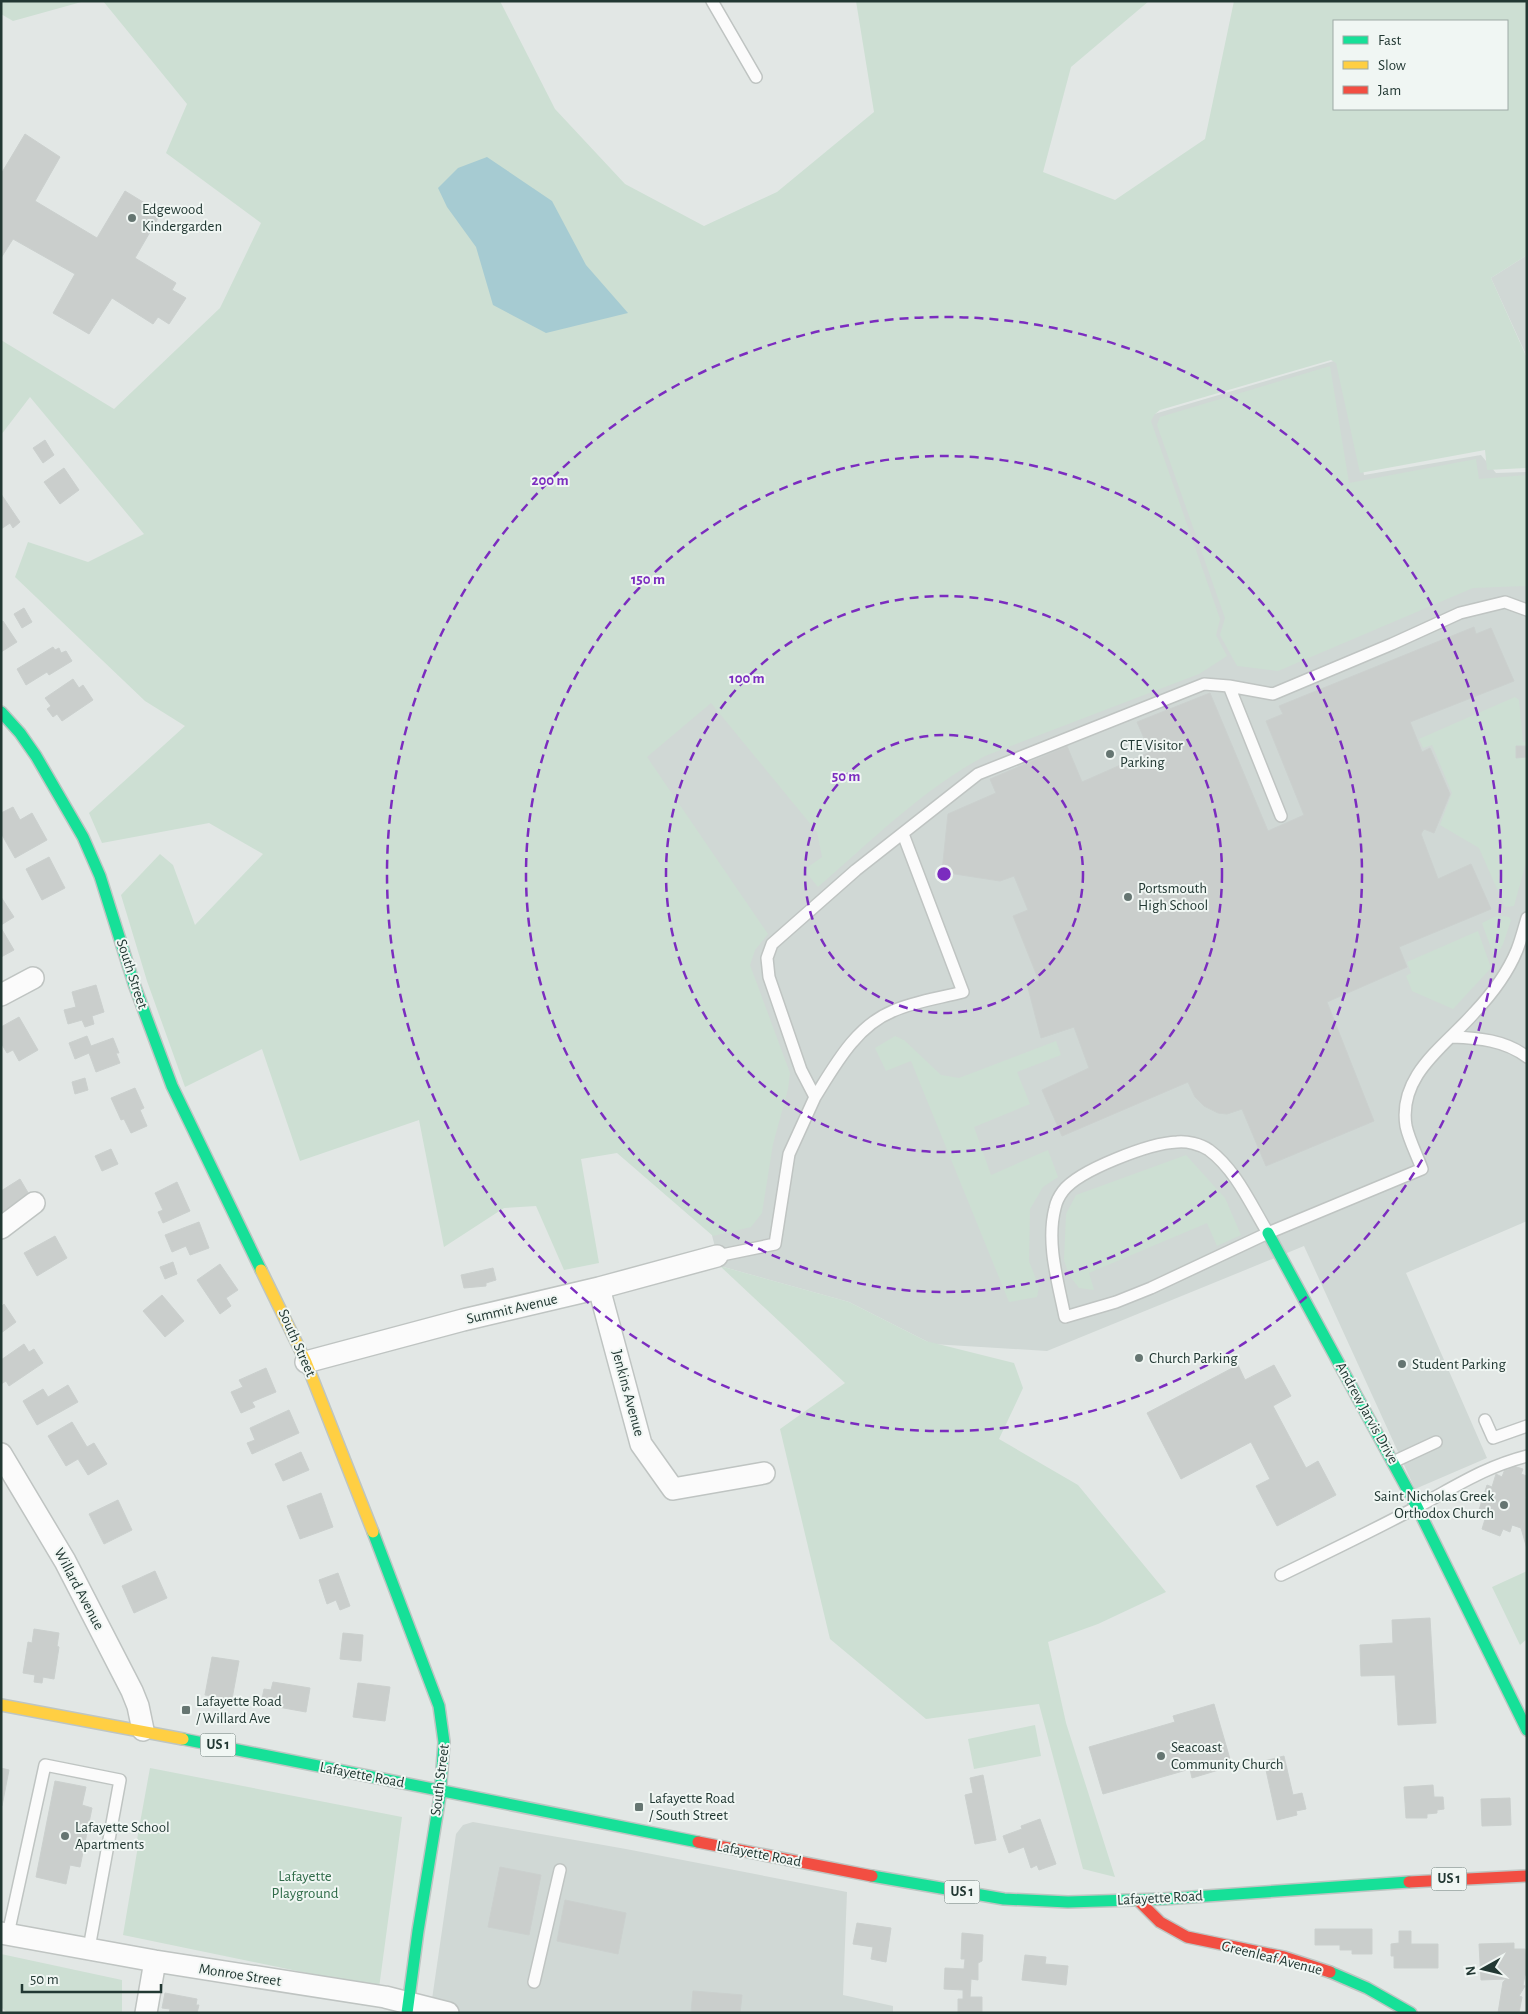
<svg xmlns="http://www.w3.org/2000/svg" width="1528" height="2014" font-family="'Alegreya Sans',sans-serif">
<rect width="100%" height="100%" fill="#e2e7e5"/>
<path fill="#d0d8d5" d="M1527 255V357L1491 278Z
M1344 358 1364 475 1481 455 1496 473 1527 472V1221L1406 1273 1487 1458 1415 1489 1304 1246 1047 1351 932 1344 849 1302 720 1266 709 1224 634 757 713 694 1144 417Z
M473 1822 626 1849 847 1892 843 1995 893 2006V2013H430L456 1834 463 1825Z"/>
<path fill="#cddfd3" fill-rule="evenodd" d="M1 1H85L13 21 1 14Z
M103 1H500L555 109 625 184 704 226 777 192 874 112 856 1H1149L1071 67 1043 172 1115 200 1205 139 1234 1H1527V255L1491 278 1527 358V468L1487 470 1485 450 1360 473 1336 363 1331 360 1160 410 1154 415 1151 421 1220 619 1216 635 1227 656 1199 674 985 756C924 788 870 842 818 887L804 870 822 857 817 832 711 703 647 757 768 934 755 950 750 965 790 1073 788 1089 773 1144 762 1213 751 1227 713 1236 617 1153 581 1159 599 1263 564 1270 536 1206 504 1208 444 1247 419 1120 300 1161 262 1049 185 1087 147 981 121 895 160 854 173 865 195 925 263 854 209 823 102 843 89 813 185 726 145 701 15 577 28 542 88 562 144 534 30 397 1 435V340L114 409 220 308 261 223 166 153 187 104ZM1334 21H1507V109H1334Z
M1330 366 1349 483 1476 459 1479 479 1527 475V586L1473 588 1278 671 1237 666 1220 635 1225 618 1157 425 1160 417Z
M1515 697 1519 700 1523 742H1526L1527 748V859L1514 906 1505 907 1479 848 1440 825 1452 793 1432 745 1423 748 1419 739Z
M1504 916 1509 917 1511 920 1503 944 1495 959 1482 923 1494 917Z
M1478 931 1491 968 1453 1009 1412 991 1406 976 1411 973 1407 962Z
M895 1036 904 1040 941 1075 959 1078 1056 1041 1061 1055 1017 1072 1030 1104 974 1127 991 1175 1048 1150 1058 1177 1043 1187 1030 1209 1029 1261 1039 1287 1037 1297 1009 1302 911 1061 886 1071 875 1048Z
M1186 1155 1225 1198 1241 1235 1217 1246 1207 1223 1089 1273 1094 1290 1079 1288 1069 1275 1064 1260 1066 1214 1076 1195Z
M720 1266 849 1302 926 1341 1014 1363 1023 1388 999 1439 1078 1485 1166 1592 1098 1624 1048 1642 1066 1723 1115 1877 1083 1869 1039 1704 926 1719 830 1639 780 1429 845 1383Z
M1527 1571V1639L1520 1645 1492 1587Z
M1035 1725 1041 1756 974 1769 968 1739Z
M150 1768 402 1817 379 1988 123 1935 138 1846 136 1845Z
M1 1954 122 1980V2013H7L1 2007Z"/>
<path fill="#a6cbd2" d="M487 157 552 201 586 265 628 313 546 333 493 305 476 247 447 207 438 188 458 168Z"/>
<path fill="#cacecc" stroke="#cbd0ce" d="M25 134 60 157 35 201 97 238 125 191 161 213 135 258 176 283 172 290 186 298 169 324 158 317 153 324 112 298 89 334 53 313 75 274 13 239 1 258V174Z
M45 440 54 455 43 463 33 448Z
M64 468 79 490 60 504 44 482Z
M1 494 20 522 13 528 10 523 1 529Z
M24 608 32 622 22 628 14 614Z
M3 621 17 642 1 652V622Z
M1474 627 1476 634 1491 628 1514 681 1410 722 1422 752 1430 748 1450 794 1434 833 1424 829 1421 834 1438 879 1471 864 1491 909 1399 947 1407 967 1327 1002 1374 1121 1266 1166 1242 1109 1227 1114 1218 1113 1204 1106 1195 1097 1188 1082 1062 1136 1042 1090 1089 1068 1074 1027 1041 1038 1027 984 1039 981 1013 916 1028 910 1014 876 1000 881 942 872 948 814 996 793 990 779 1067 746 1082 782 1150 752 1137 722 1210 693 1268 831 1304 815 1266 721 1283 714 1279 706Z
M53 647 55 650 59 648 61 653 66 651 72 661 49 675 47 672 26 685 17 669Z
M73 679 79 688 83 685 93 700 62 721 57 714 53 717 47 709 51 706 45 698Z
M1516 746H1526L1527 757 1516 758Z
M13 807 20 820 32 813 47 840 15 858 1 833V813Z
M49 857 65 888 42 900 26 869Z
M1 897 14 917 1 925Z
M1 928 14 950 1 957Z
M96 985 104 1012 92 1016 94 1024 85 1027 82 1020 68 1024 64 1010 76 1007 72 992Z
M19 1017 38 1050 19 1061 13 1050 7 1053 1 1043V1027Z
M87 1036 91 1046 113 1038 119 1053H116L120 1063 96 1072 89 1053 75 1059 69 1043Z
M85 1078 88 1090 75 1094 72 1082Z
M135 1088 144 1108 140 1110 147 1126 131 1133 124 1119 121 1120 111 1098Z
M111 1149 118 1164 102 1171 95 1156Z
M20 1179 30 1196 1 1214V1191Z
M177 1182 190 1211 163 1223 158 1212 163 1210 155 1193Z
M199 1222 209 1248 190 1255 186 1246 172 1252 165 1235Z
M55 1236 67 1258 37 1276 24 1253Z
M173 1262 177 1274 165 1279 160 1267Z
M220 1264 238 1290 226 1298 231 1306 220 1314 197 1280Z
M493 1268 496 1280 486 1283V1286L464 1288 461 1275Z
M162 1295 184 1321 165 1337 143 1311Z
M4 1304 16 1322 1 1333V1307Z
M24 1344 29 1352 34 1349 43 1363 9 1386 6 1381 1 1384V1360Z
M1238 1365 1245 1380 1274 1365 1291 1396 1273 1406 1306 1468 1318 1461 1336 1495 1277 1526 1256 1486 1270 1479 1251 1442 1181 1479 1147 1413Z
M266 1368 276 1392 252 1402 255 1407 241 1413 231 1392 243 1387 239 1380Z
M68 1385 78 1402 37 1425 23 1401 43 1389 48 1397Z
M289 1410 299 1433 252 1454 247 1443 255 1440 250 1428Z
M72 1422 87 1447 94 1443 107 1464 88 1475 78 1459 66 1466 48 1436Z
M301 1452 309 1470 283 1481 275 1464Z
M1510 1465 1523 1469 1521 1474 1527 1476V1492L1525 1498 1527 1499V1511L1521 1528 1512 1525 1510 1532 1503 1529 1500 1536 1482 1529 1486 1516 1478 1513 1487 1485 1492 1487 1496 1474 1502 1477 1505 1469 1508 1470Z
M321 1493 333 1527 300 1539 287 1506Z
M118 1500 132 1530 104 1544 89 1514Z
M1527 1511V1549L1521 1528Z
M155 1571 167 1598 134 1613 122 1586Z
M338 1573 350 1606 340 1610 336 1600 327 1604 319 1580Z
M1430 1618 1436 1723 1398 1725 1395 1675 1361 1676 1360 1645 1393 1643 1392 1620Z
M34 1629 59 1633 57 1646 59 1647 54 1679 43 1677 42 1683 34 1682 35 1675 23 1673 28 1642 32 1643Z
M343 1633 363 1635 361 1661 340 1659Z
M212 1657 239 1661 232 1699 205 1695Z
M273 1682 310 1688 306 1712 261 1704 264 1689 271 1690Z
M358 1683 390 1687 385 1721 353 1717Z
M1214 1704 1232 1766 1192 1778 1190 1769 1103 1794 1089 1747 1175 1722 1173 1716Z
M1284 1756 1293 1795 1302 1793 1306 1809 1296 1811 1297 1815 1277 1820 1264 1761Z
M1 1768 9 1770 2 1806H1Z
M983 1775 996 1840 975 1844 965 1795 973 1793 970 1778Z
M55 1781 86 1787 82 1805 92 1808 80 1867 70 1865 66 1884 36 1877Z
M1433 1785 1434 1797H1443L1444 1809 1437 1810V1813L1427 1814V1818H1406L1404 1787Z
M1510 1798 1511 1825 1482 1826 1481 1799Z
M1040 1819 1056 1864 1039 1870 1037 1865 1031 1868 1024 1847 1009 1853 1003 1836 1022 1829 1021 1826Z
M500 1867 541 1875 529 1935 488 1927Z
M565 1900 626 1913 618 1954 557 1941Z
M857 1923 891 1928 886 1962 871 1959 873 1947 853 1944Z
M1315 1929H1372V1954H1352V1950H1340V1945H1315Z
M1399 1931H1411V1944H1438V1968H1394V1956H1391V1944L1399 1943Z
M962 1933 983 1935 982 1961 978 1963V1980L971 1979 970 1997H982V2013H958V1999H963V1990L944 1989 945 1968 964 1969 965 1959H961Z
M1514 1943V1949H1525L1527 1975H1525L1523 1985 1525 1986 1519 1996 1522 1997 1519 2013H1498L1503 1982 1506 1979 1481 1980 1479 1944Z
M1025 1955 1046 1957 1045 1964 1068 1966 1066 1985 1022 1980Z
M693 1991 742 1995 740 2013H691Z
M165 1993 197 1999 196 2005H199L197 2013H169L170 2009 162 2008Z"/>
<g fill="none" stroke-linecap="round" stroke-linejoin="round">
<g stroke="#bfc4c2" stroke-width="14">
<path id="lane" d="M712 1 756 77
M1229 686 1281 816
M1452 1037C1478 1038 1505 1040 1527 1057
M815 1097C835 1065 856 1026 893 1011 915 1001 940 998 963 992L903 834
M1268 1233C1251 1205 1236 1170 1209 1150 1200 1144 1187 1141 1177 1142 1150 1143 1079 1170 1063 1191 1060 1195 1056 1203 1055 1208 1046 1243 1058 1282 1065 1317L1116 1302 1151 1288 1268 1233 1422 1169C1417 1155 1409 1140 1406 1126 1398 1075 1445 1046 1474 1013 1490 996 1508 972 1517 950 1521 940 1524 928 1527 918
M717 1256 775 1244 789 1154 815 1097 801 1070 769 977 767 958 772 944 856 870 978 774 1204 684 1229 686 1273 694 1392 644 1460 613 1505 602 1527 610
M1485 1420 1493 1438 1527 1426
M1393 1462 1436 1442
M1281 1575C1326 1553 1372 1531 1417 1507 1455 1487 1484 1467 1527 1456
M8 1934 45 1765 120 1780 89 1948
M534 1982 560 1870"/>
</g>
<g stroke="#bfc4c2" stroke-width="24">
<path id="street" d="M1 995 33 978
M1 1228 34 1203
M599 1288 641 1444 673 1489 764 1473
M306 1362 463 1320 599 1288 717 1256
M1 1454 65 1561 132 1691 138 1706 143 1730
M1 1933 155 1961 385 1997 448 2013
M146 2013 155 1961"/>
</g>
<g stroke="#bec5c2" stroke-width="14">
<path id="fast" d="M1 712 20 733 36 756 83 837 100 876 134 984 172 1086 261 1270
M1268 1233 1417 1507 1527 1730
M373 1532 439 1706 444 1742 440 1796 418 1931 407 2013
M183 1739 698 1842
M872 1876 1004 1899 1068 1902 1163 1899 1409 1882
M1330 1972 1367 1988 1411 2013"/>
</g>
<g stroke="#bec5c2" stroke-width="14">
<path id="slow" d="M261 1270 306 1362 373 1532
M1 1705 183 1739"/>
</g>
<g stroke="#bec5c2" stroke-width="14">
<path id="jam" d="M698 1842 872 1876
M1409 1882 1527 1876
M1138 1900 1160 1922 1187 1937 1284 1957 1330 1972"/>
</g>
<use href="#lane" stroke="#fbfbfb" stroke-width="11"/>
<use href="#street" stroke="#fbfbfb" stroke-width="21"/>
<use href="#fast" stroke="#16e098" stroke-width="11"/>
<use href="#slow" stroke="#ffcf43" stroke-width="11"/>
<use href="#jam" stroke="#f24e42" stroke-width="11"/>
</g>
<g fill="none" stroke="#7b2cbf" stroke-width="2.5" stroke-dasharray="9 6">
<circle cx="944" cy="874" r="139"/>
<circle cx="944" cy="874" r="278"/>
<circle cx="944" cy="874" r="418"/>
<circle cx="944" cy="874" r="557"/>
</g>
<g fill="#657571" stroke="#f0f6f3" stroke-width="2">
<circle cx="132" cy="218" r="5"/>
<circle cx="1110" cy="754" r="5"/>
<circle cx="1128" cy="897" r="5"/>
<circle cx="1139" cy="1358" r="5"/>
<circle cx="1402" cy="1364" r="5"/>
<circle cx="1504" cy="1505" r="5"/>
<rect x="181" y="1705" width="10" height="10" rx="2.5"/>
<circle cx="1161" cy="1756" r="5"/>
<rect x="634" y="1802" width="10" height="10" rx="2.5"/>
<circle cx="65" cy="1836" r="5"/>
</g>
<g text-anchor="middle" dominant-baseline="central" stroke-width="4" stroke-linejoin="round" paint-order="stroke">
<g fill="#f0f6f3" stroke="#60716d" stroke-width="1">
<rect x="200.5" y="1733.5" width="35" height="23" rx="4"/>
<rect x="1431.5" y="1867.5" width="35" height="23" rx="4"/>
<rect x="944.5" y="1880.5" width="35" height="23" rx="4"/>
</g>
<g font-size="14" font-weight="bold" fill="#223833">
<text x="218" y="1745">US 1</text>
<text x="1449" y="1879">US 1</text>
<text x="962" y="1892">US 1</text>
</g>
<g font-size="15" fill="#223833" stroke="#f0f6f3" text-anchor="start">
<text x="142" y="209">Edgewood<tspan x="142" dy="17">Kindergarden</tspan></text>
<text x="1120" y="745">CTE Visitor<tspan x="1120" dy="17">Parking</tspan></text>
<text x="1138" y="888">Portsmouth<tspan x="1138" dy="17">High School</tspan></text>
<text x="1149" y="1358">Church Parking</text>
<text x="1412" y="1364">Student Parking</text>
<text x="1494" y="1496" text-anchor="end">Saint Nicholas Greek<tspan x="1494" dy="17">Orthodox Church</tspan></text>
<text x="196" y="1701">Lafayette Road<tspan x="196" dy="17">/ Willard Ave</tspan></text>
<text x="1171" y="1747">Seacoast<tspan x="1171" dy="17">Community Church</tspan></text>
<text x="649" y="1798">Lafayette Road<tspan x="649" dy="17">/ South Street</tspan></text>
<text x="75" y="1827">Lafayette School<tspan x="75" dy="17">Apartments</tspan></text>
</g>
<g font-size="15" fill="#223833" stroke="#f0f6f3">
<text transform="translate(132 974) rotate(72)">South Street</text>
<text transform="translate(512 1309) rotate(-13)">Summit Avenue</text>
<text transform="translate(297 1343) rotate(66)">South Street</text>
<text transform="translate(628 1393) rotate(75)">Jenkins Avenue</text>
<text transform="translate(1367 1413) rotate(61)">Andrew Jarvis Drive</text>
<text transform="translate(79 1589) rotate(62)">Willard Avenue</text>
<text transform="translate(362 1775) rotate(11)">Lafayette Road</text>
<text transform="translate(440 1780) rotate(-83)">South Street</text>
<text transform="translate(759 1854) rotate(11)">Lafayette Road</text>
<text transform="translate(1160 1898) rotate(-3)">Lafayette Road</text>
<text transform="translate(1272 1958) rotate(14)">Greenleaf Avenue</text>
<text transform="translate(240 1975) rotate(9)">Monroe Street</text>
</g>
<g font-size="15" fill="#306b49" stroke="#f0f6f3">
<text x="305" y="1876">Lafayette<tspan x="305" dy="17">Playground</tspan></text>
</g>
</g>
<circle cx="944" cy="874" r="8" fill="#7b2cbf" stroke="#f0f6f3" stroke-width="2.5"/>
<g font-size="15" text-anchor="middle" font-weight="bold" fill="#7b2cbf" stroke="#f0f6f3" stroke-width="4" stroke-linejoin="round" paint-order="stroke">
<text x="550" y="485">200 m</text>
<text x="648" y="584">150 m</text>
<text x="747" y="683">100 m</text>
<text x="846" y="781">50 m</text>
</g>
<rect width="1528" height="2014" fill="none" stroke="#223833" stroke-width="5"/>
<rect x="1333" y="20" width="175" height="90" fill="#f0f6f3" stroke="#9eaaa6"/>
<rect x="1343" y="36" width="25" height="8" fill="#16e098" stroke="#9eaaa6"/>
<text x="1378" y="45" font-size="15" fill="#223833">Fast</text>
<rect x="1343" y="61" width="25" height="8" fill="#ffcf43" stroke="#9eaaa6"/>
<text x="1378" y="70" font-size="15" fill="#223833">Slow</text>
<rect x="1343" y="86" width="25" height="8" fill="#f24e42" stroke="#9eaaa6"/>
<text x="1378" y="95" font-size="15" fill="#223833">Jam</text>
<g transform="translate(1483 1969) rotate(262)" stroke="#f0f6f3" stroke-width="4" paint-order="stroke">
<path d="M0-4L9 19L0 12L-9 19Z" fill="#223833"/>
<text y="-8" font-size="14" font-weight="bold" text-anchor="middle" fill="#223833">N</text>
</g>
<path d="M22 1984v8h139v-8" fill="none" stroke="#223833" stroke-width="2.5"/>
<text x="30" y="1984" font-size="15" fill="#223833" stroke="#f0f6f3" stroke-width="4" paint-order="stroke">50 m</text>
</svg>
